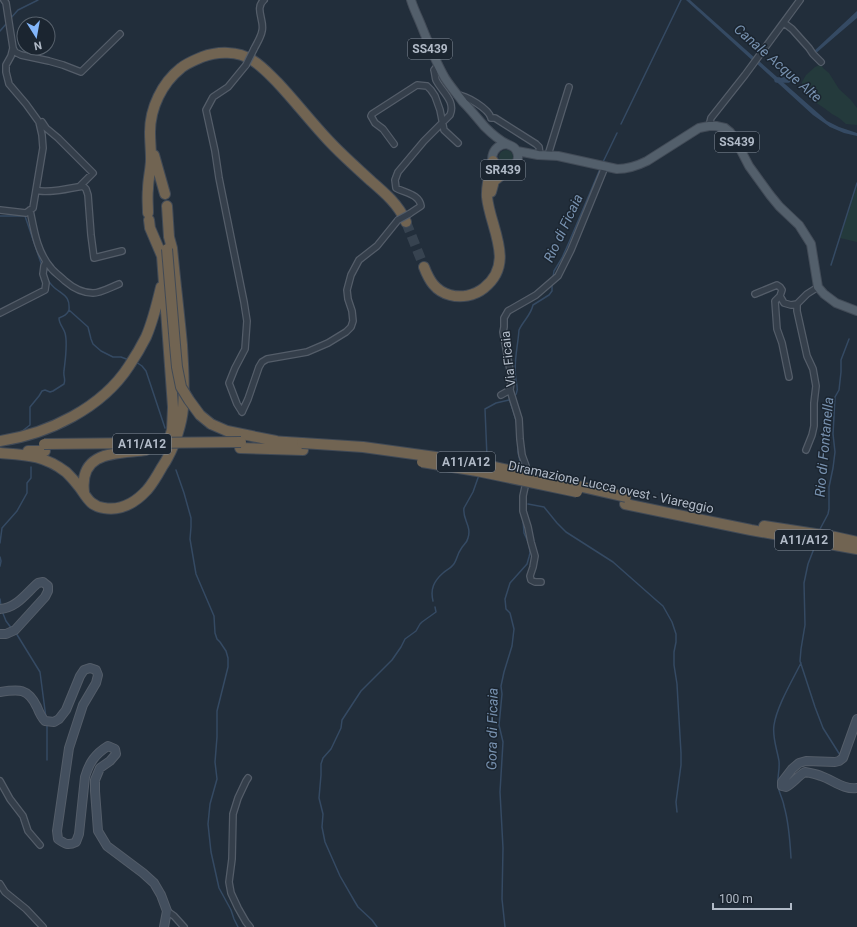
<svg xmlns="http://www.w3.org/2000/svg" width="857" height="927" font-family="Roboto,sans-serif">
<rect width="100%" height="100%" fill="#222e3b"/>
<path fill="#243a3c" d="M821 64 823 68 829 73 839 89 851 100 857 108V125L846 124 839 118 832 114 824 108 812 100 805 93 802 88V82L806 75 815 67Z
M499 157a7 7 0 1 1 14 0a7 7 0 1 1-14 0Z
M857 186V242L840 238Z"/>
<path fill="#354a63" d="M686 0H690L755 58 753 61Z
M857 11V18L837 35 815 54 813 52Z
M759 61 827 121 839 127 857 133V136L844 133 830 127 813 115 756 63Z"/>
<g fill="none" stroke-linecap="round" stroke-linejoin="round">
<path stroke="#354a63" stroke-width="1.5" d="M10 19 18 10 38 0
M0 31 7 23
M621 124 681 0
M603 162 617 133
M0 216H25L42 266
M831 265 857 183
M553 277 554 271 562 258 570 240 600 169
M47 279C50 283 52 286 56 289 65 296 70 297 69 310L88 327 91 339 93 344 101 351 113 357H121L129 360
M136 362 142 366 146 371 165 428
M514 397C519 392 517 386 516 380 513 363 518 346 519 330 523 321 531 315 533 305L549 295 552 291V283
M509 399 513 410 517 424
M21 432 30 425V407L39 396 42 391 45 390 50 392 53 391 64 384C66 379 63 376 64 371 65 361 68 343 65 333 63 327 59 324 59 318 64 316 67 315 69 310
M518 446V452L522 470
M485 461 487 457 485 409 496 403 509 400
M176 470 184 493 191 518V527L190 539 196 574 214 616 215 633 217 639 220 642 226 651 228 658V667L217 711V737L215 762 217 779 210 804 208 824 211 852 219 888 231 910 234 919 238 927
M528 504 544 507 557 523 566 532 613 562 656 600 663 606 672 622 676 634V642L674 652V665L677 684 678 702 681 753V765L676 802 677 812
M819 531 828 514 829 509V487L833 468 835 452 833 434 835 397 839 390 841 372V360L849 339
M0 543 2 528 17 511 27 493V483L31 478V467
M815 546 808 564 804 583 805 625 801 649 800 661 815 707 823 728 840 755
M0 557 1 561 0 566
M0 599 1 606
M433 601C430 589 434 581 443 573 446 570 450 569 453 565 457 561 457 554 461 549 463 545 467 543 468 538 472 526 462 519 464 508L473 492 479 475
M2 611 6 621 12 629
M16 633 40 672 46 718
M47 724V760
M791 858C790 840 789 823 784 806 783 799 779 793 778 786 777 777 780 770 779 761 777 749 772 737 774 725 777 706 792 681 801 663
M377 927 372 920 358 907 355 902 340 876 325 842 322 827 323 814 319 798 321 775V764L323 758 331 749 341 728 342 720 361 691 392 660 401 647 405 639 416 631 420 624 422 622 436 612 435 607
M505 927 502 899 503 848 500 792 503 742 499 725 500 715 502 694 501 686 504 672 512 646 514 629 510 613 506 609 505 599 510 583 527 564 529 557 530 553 529 544 524 533 523 520"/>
<path stroke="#354a63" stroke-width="5.5" d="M777 80H788L792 77"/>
<path stroke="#374350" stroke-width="10" stroke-dasharray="10 5" stroke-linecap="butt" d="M406 222 424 267"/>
<g stroke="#545d69" stroke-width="8">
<path id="street" d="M784 23 792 29 809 48 813 54 821 62
M13 48 15 52 21 55 49 61 63 65 81 72 120 34
M254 49C257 43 261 37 262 31 265 21 254 8 264 0
M457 95C466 95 489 109 491 118
M491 118H495L536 144 539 147 540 155
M42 122 46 128 58 138 93 173 80 186
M709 126 711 118 745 75 800 0
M394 144 383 129 375 123 371 116 372 114 417 85 427 86 431 90 435 96 440 110 444 130 458 143
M548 155 569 87
M36 190C46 194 72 188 83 186L86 189 88 195 91 235 94 258 122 251
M0 210 26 213 33 208 43 148 42 135 39 122 26 104 9 84 6 72V65L11 56 13 48 6 3 4 0
M30 210C34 230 37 252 51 268 55 273 60 276 65 281 72 287 82 293 93 293 101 293 111 287 119 284
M409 214 421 206C419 194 405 193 396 188L395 180 398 172 424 141 450 115C456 101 442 92 436 80 435 77 435 73 434 70L438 65
M755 294 777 285 780 287 782 290 780 296 784 303 791 305 797 304
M780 296 775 301 777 329 782 343 789 377
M0 313 45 290 46 283 43 274 44 266 46 262
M501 395 510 390
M242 412 237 404 229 383 235 368 245 349 247 321 244 302 219 178 215 151 206 110 213 97 228 87 246 65
M242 412 248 399 259 367 262 362 267 359 307 352 328 343 346 332 351 327 353 321 352 311 348 299 347 290 351 275 359 260 377 246 398 220
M806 450 812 435 814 426V403L816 386 813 369 807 356 797 311V304L807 294 818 287
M526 466 522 455 520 439 519 419 510 390 511 382 510 370 503 332 504 327V318L508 311 536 295 558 276 571 250 605 167
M525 487 523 496V511L528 527 531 542 535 556 533 567 530 576 531 580 535 582H541
M248 778 246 781 238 798 233 814 232 859 229 882 231 893 238 908 246 922 250 927
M0 781 10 799 23 816 28 831 40 845
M0 884 5 892 26 909 43 927
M167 911 174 916 184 927"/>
</g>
<g stroke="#545d69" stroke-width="10">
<path id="secondary" d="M0 609C17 608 26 593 38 583L43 582 48 586V591L45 597 15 630 6 634H0
M0 692C19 689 28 688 37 707 39 712 41 717 45 721L54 722 59 719 66 710 80 676 84 670 90 668 96 670 98 675 96 683 83 705 69 748 57 831 58 839C65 844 68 846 76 842L79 834 85 777C89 763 95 754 108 746L115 749 116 754 110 761 100 768 95 780V791L98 831 107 846 143 873 154 883 161 895 167 911 164 927
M857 719 843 758 839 761 835 762 806 761 799 763 792 769 782 782V786L786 787C793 783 798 776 805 772 811 773 816 774 821 776 833 780 844 790 857 788"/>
</g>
<g stroke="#424b57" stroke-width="10">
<path id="primary" d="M411 0C413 7 416 13 419 20 427 39 434 59 445 78 450 86 457 94 463 102 471 110 478 119 485 127 491 133 499 140 507 144 511 146 514 146 516 150 522 160 513 172 502 170 486 166 491 144 507 144
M517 151 538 155 558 156 617 169C629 169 637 166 647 161L699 128 709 126H716L725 128 730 132 735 139 749 166 770 195 779 206 799 225 811 244 818 287 824 294 836 303 857 311"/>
</g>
<g stroke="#414a56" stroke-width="12">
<path id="highway" d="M154 155 165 194
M491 192 494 181 507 170
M148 213C148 205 147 197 148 189 148 179 151 169 151 159 151 150 150 141 150 132 150 108 162 83 181 68 187 63 195 60 202 57 218 51 238 51 252 60 262 66 269 74 277 82 295 101 311 122 329 141 342 155 357 168 371 181 385 193 399 205 406 222
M149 220 150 228 162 256 173 407 172 430 169 440
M424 267C429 280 435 291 450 295 461 298 474 296 484 288 516 263 490 228 487 197 486 185 490 173 493 161
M211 424 227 431 276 441
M0 441C48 434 102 408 129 366 135 357 141 347 146 337 153 321 157 304 161 287
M270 441 302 443
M240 448 303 450
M28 451H45
M0 453C26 455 44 455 66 472 69 475 73 479 76 483 86 494 88 506 104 508 121 511 136 502 147 490 153 483 157 476 162 467 164 464 166 461 168 457 175 444 182 423 183 408 185 387 183 366 182 345 179 312 175 280 172 248L169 237 167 206
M84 492C79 450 117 454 146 450
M625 504 751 530 857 549
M764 526 835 537 857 542"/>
</g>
<use href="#street" stroke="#353f4b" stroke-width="5.5"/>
<use href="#secondary" stroke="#434f5e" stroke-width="8"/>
<use href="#primary" stroke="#535f6b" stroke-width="8"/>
<use href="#highway" stroke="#716452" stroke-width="10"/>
<g stroke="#545d69" stroke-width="8" stroke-linecap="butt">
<path id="street-bridge" d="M246 65 254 49
M398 220 409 214"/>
</g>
<g stroke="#414a56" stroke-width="12" stroke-linecap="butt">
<path id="highway-bridge" d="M167 249 175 345 177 367 181 387 189 400 200 415 211 424
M302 443 363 447 450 459 495 467 626 497
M44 444 241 442
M422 462 477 471 577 492"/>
</g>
<use href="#street-bridge" stroke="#353f4b" stroke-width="5.5"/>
<use href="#highway-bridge" stroke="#716452" stroke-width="10"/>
</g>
<g text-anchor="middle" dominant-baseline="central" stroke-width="3" stroke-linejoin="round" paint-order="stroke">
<g fill="#1b2530" stroke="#848d9a" stroke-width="1">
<rect x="408" y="39" width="44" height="20" rx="3"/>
<rect x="715" y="132" width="44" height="20" rx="3"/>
<rect x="481" y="160" width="44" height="20" rx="3"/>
<rect x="113" y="434" width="58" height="20" rx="3"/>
<rect x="437" y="452" width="58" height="20" rx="3"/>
<rect x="775" y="530" width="58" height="20" rx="3"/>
</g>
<g font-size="12" font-weight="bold" fill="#b1bac7">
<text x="430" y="49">SS439</text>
<text x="737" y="142">SS439</text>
<text x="503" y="170">SR439</text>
<text x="142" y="444">A11/A12</text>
<text x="466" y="462">A11/A12</text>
<text x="804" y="540">A11/A12</text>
</g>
<g font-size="13" fill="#b1bac7" stroke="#1b2530">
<text transform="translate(508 359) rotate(-96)">Via Ficaia</text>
<text transform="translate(611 487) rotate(12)">Diramazione Lucca ovest - Viareggio</text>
</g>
<g font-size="14" font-style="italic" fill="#7892b0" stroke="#1b2530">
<text transform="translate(778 63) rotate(41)">Canale Acque Alte</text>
<text transform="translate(563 228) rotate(-65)">Rio di Ficaia</text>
<text transform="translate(824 447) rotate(-85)">Rio di Fontanella</text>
<text transform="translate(492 729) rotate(-89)">Gora di Ficaia</text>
</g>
</g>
<g transform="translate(36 36) rotate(169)"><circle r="19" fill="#1b2530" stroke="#57616c"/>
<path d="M0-3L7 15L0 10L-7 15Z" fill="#83b6fa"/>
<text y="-6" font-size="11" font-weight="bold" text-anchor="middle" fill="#b1bac7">N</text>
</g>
<path d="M713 903v6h78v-6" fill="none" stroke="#b1bac7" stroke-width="2"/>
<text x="719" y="903" font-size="12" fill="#b1bac7" stroke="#1b2530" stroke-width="3" paint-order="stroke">100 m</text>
</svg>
